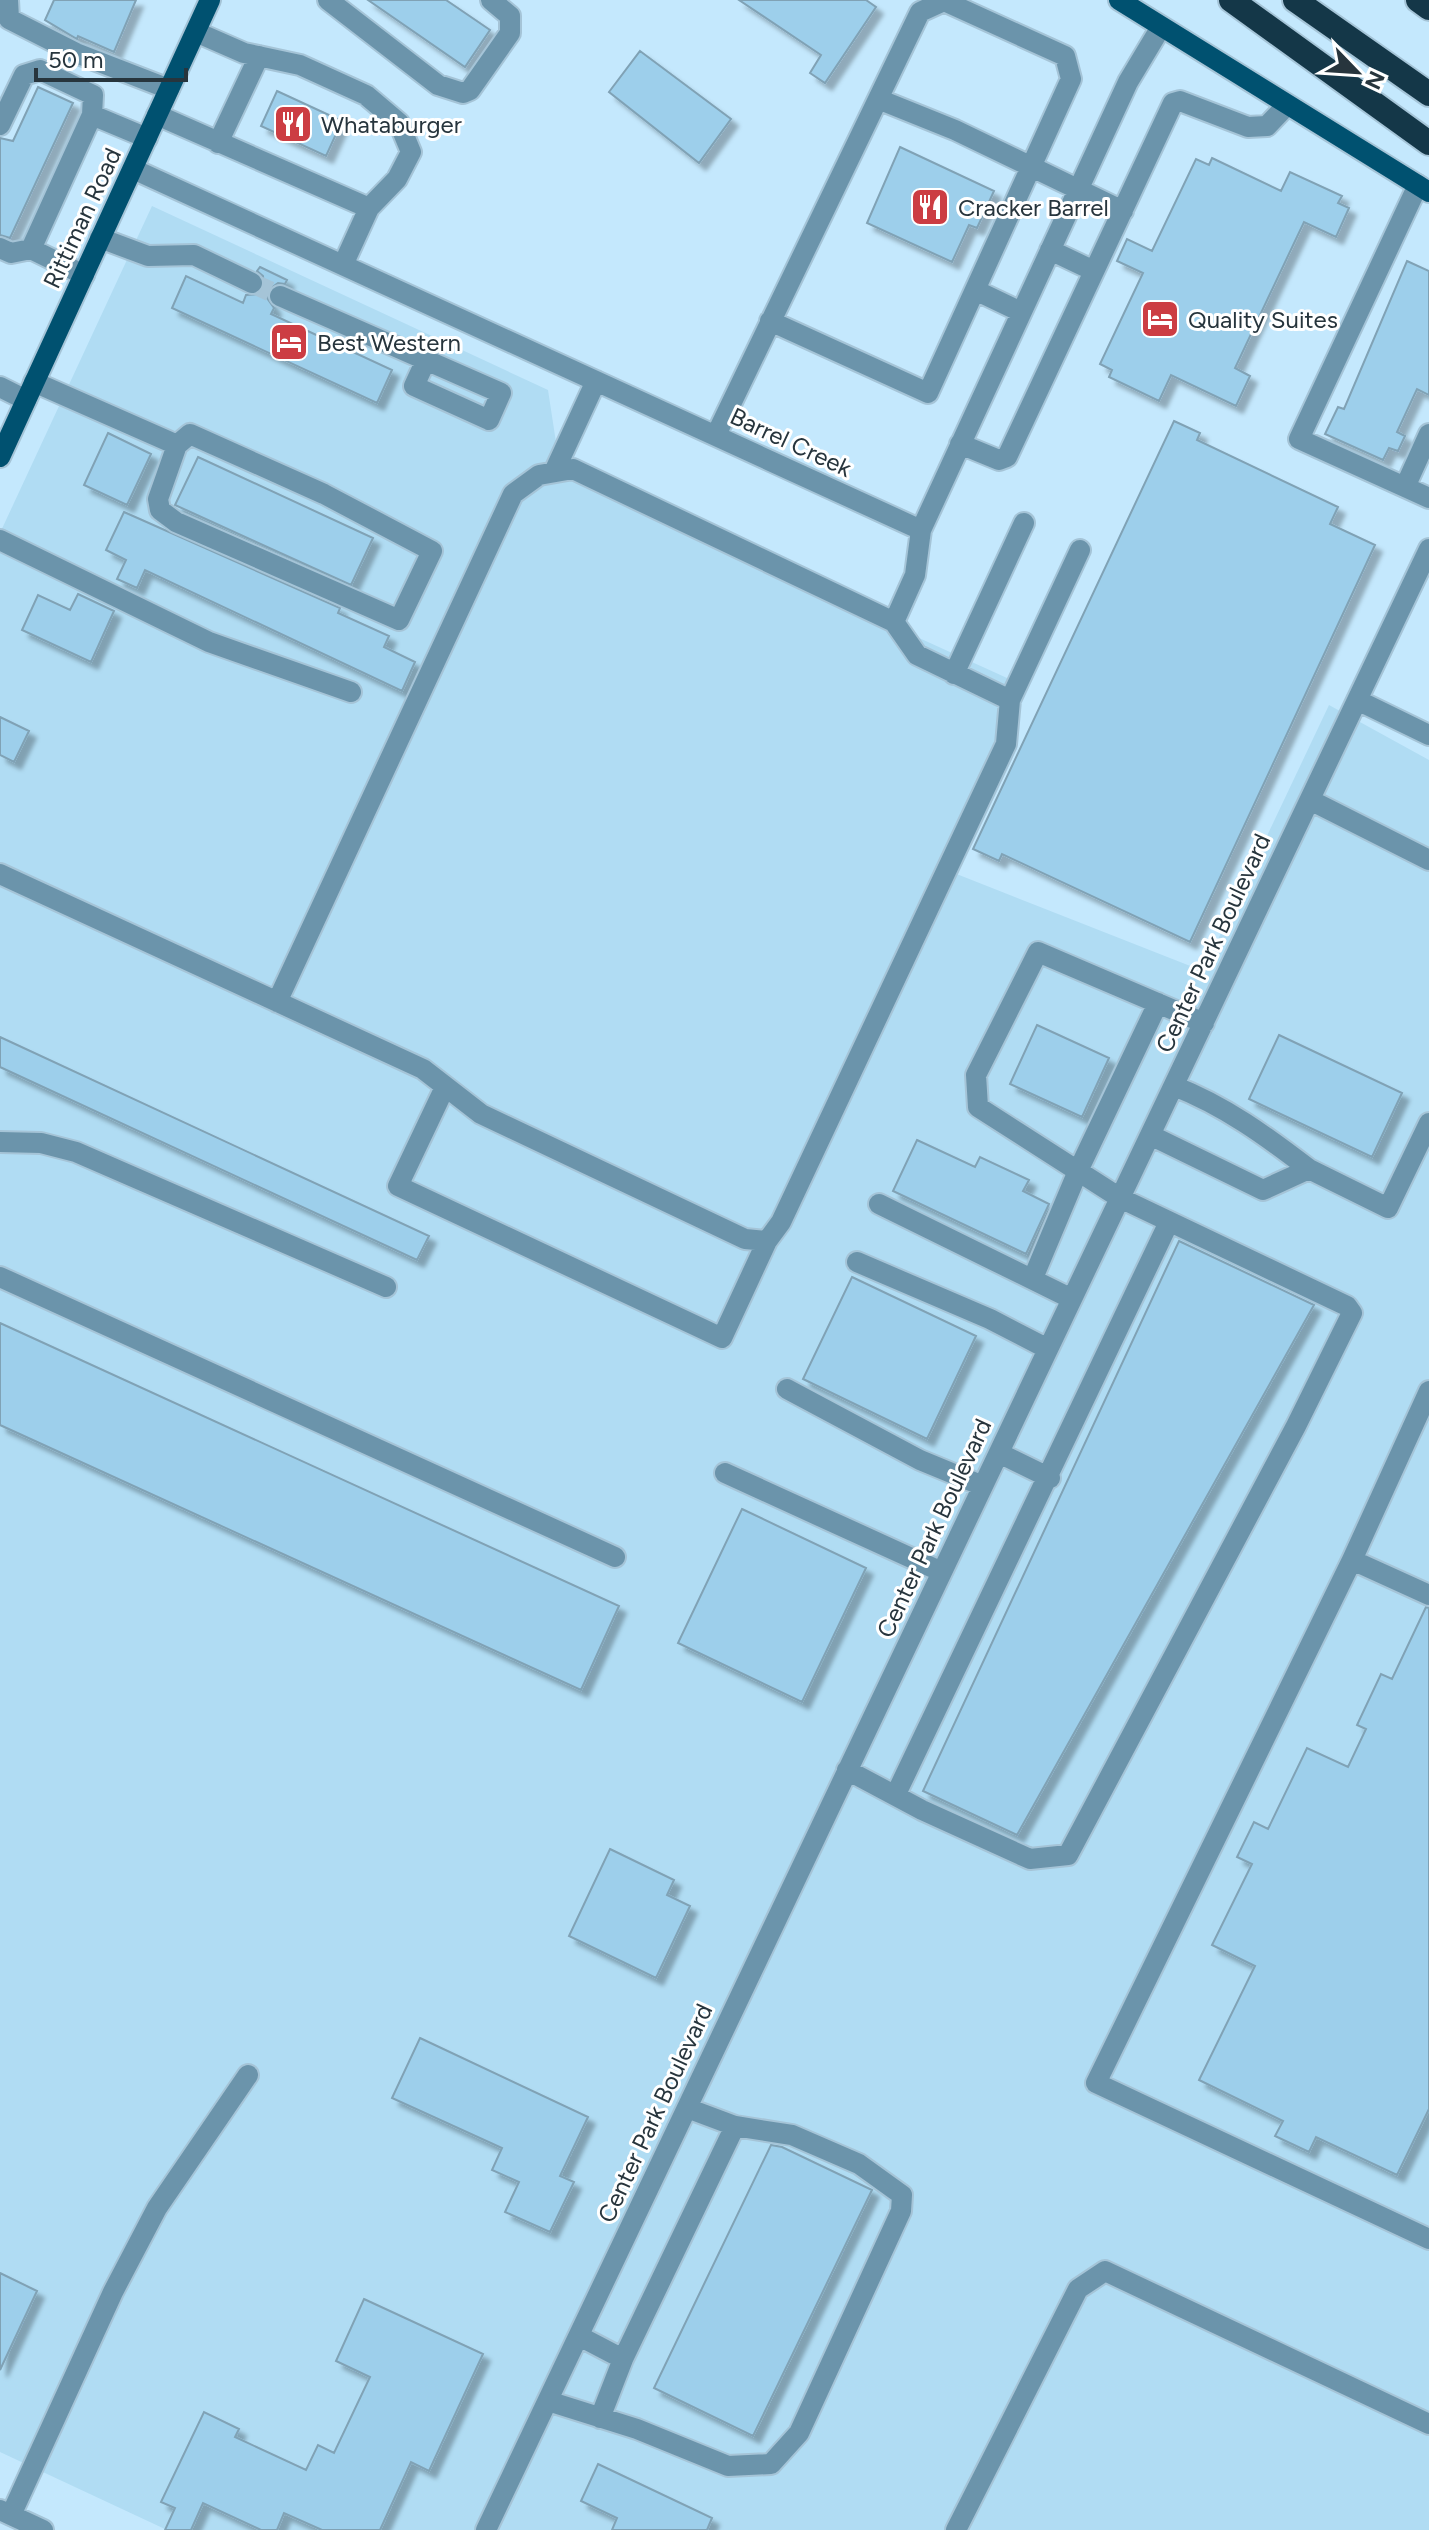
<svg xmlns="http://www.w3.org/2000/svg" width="1429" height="2530" font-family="Figtree,sans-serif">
<defs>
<filter id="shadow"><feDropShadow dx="7" dy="7" stdDeviation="2" flood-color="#0004"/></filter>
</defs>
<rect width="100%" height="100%" fill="#c4e8fd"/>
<path fill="#b0dcf3" d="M152 206 548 390 561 475 1027 687 949 871 1203 971 1329 705 1429 760V2530H167L0 2452V533Z"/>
<path fill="#9dcfeb" stroke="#80a2b5" stroke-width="2" filter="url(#shadow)" d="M54 0H136L114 52 78 36 77 39 45 20Z
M368 0H446L490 30 465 67Z
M739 0H866L876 7 825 83 810 73 821 55Z
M640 51 731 119 699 163 609 92Z
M38 87 73 103 10 238 0 235V138L13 141Z
M277 91 342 121 326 156 261 126Z
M900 147 994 191 977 228 969 225 952 262 867 223Z
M1212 158 1281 191 1290 172 1342 196 1338 203 1349 208 1336 237 1304 222 1235 368 1250 376 1236 406 1171 375 1159 401 1109 377 1112 370 1100 364 1143 273 1117 261 1127 239 1152 251 1196 159 1209 165Z
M1407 261 1429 271V395L1417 389 1397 432 1405 436 1398 451 1389 448 1383 460 1325 434 1338 407 1344 409Z
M260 267 287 280 285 284 278 283 268 290 267 298 274 308 271 314 392 370 377 403 172 308 186 276 243 303 246 295 259 294 264 288 263 276 257 271Z
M1174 421 1200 433 1197 440 1338 507 1330 524 1375 545 1190 942 1002 854 999 861 973 849Z
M108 433 151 454 127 505 84 485Z
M198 457 373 538 351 585 175 505Z
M124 512 340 608 338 613 389 636 384 647 415 662 402 691 145 570 137 588 117 579 126 560 106 550Z
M78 594 114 611 91 662 22 630 38 595 70 610Z
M0 717 29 731 14 762 0 755Z
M1037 1025 1109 1058 1082 1117 1010 1084Z
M1279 1035 1402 1093 1372 1157 1249 1099Z
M0 1037 429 1236 417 1260 0 1067Z
M917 1140 975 1167 980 1157 1029 1180 1023 1191 1049 1204 1026 1254 893 1191Z
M1179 1241 1314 1305 1017 1835 923 1791Z
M852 1277 976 1336 927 1439 803 1379Z
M0 1323 619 1606 581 1690 0 1425Z
M742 1509 866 1568 802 1702 678 1643Z
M1426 1607 1429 1608V2109L1397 2175 1316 2137 1309 2152 1275 2136 1283 2121 1199 2080 1255 1966 1212 1945 1252 1864 1237 1857 1254 1822 1268 1829 1307 1748 1348 1767 1366 1729 1357 1725 1381 1674 1392 1679Z
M610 1849 674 1880 667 1895 690 1906 656 1978 569 1936Z
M420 2038 588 2117 560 2176 574 2182 550 2232 505 2212 519 2182 492 2170 502 2148 392 2098Z
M771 2145 782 2147 872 2190 753 2436 654 2388Z
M0 2273 37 2291 0 2370Z
M364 2299 483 2354 429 2471 411 2462 380 2530H322L284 2513 277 2530H261L203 2503 191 2530H165L175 2508 161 2502 204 2412 239 2429 235 2437 306 2470 318 2445 334 2453 370 2377 336 2361Z
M598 2464 712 2518 707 2530H612L617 2518 581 2501Z"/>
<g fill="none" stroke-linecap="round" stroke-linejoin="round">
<path stroke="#a5c4d7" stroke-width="20" stroke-dasharray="20 10" stroke-linecap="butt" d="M252 283 280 296"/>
<g stroke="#a5c4d7" stroke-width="24">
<path id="minor" d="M8 0 9 19 76 53 169 89
M328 0 438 85 463 93 470 90 510 33V16L491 0
M196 32 244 53 300 65 366 95 399 123 411 152 397 179 369 208 343 265
M878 99 955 130 1123 211
M157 115 369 208
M0 125 24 75 40 70 93 95 92 115
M218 143 259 56
M133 169 921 530 1128 82 1161 27
M1418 185 1299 439 1429 498
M100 238 148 256 194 255 252 283
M0 248 11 253 31 249
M1050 250 1094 271
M84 275 31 249 92 115 147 138
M975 290 1021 312
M280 296 501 393 489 420 414 386 426 360
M34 382 177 445 158 499 160 510 176 522 399 620 432 551 324 494 190 434 177 445
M0 387 26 400
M716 435 920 12 944 1 1065 56 1071 79 928 393 770 321
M960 444 999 460 1007 457 1173 103 1180 101 1248 127 1267 126 1287 105
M554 472 596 381
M1405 487 1429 434
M0 540 209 642 351 692
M894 622 915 575 921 530
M954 674 1024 523
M1010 700 1080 550
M1357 700 1429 735
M1310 800 1429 860
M0 874 423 1069 481 1114 745 1239 767 1241 781 1222 1006 744 1010 700 917 655 894 622 573 469 539 475 513 494 277 1002
M1174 1086C1225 1106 1266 1136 1309 1169
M445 1087 398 1186 722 1338 767 1241
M1150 1135 1263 1190 1309 1169 1388 1208 1429 1123
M0 1142 41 1143 76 1152 386 1287
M879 1204 1072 1299
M857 1262 990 1319 1048 1349
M0 1277 615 1557
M1033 1278 1078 1171 1158 1003
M787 1389 920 1460 983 1486
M1429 1391 1352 1560 1096 2083 1429 2239
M999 1453 1050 1478
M725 1473 942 1572
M1352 1560 1429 1595
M847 1770 922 1810 1030 1859 1068 1855 1296 1426 1352 1313 1347 1306 1120 1198 978 1107 976 1075 1038 952 1204 1023
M896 1794 1169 1222
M579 2336 623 2359 600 2418
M623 2359 735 2126
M548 2401 637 2429 728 2466 771 2464 799 2433 901 2211 902 2195 859 2164 792 2135 735 2126 687 2108
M0 2510 43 2530
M11 2515 113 2292 157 2208 248 2075
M486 2530 1429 549
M956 2530 1078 2289 1105 2271 1429 2424"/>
</g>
<g stroke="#a5c4d7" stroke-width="24">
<path id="major" d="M1119 0 1429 192
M0 457 210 0"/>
</g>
<g stroke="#a5c4d7" stroke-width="28">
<path id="highway" d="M1231 0 1429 143
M1295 0 1429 94
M1418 0 1429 8"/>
</g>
<use href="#minor" stroke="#6b94ab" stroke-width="20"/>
<use href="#major" stroke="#005170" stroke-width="20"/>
<use href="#highway" stroke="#143748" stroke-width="24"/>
</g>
<defs>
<g id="restaurant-square" transform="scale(2)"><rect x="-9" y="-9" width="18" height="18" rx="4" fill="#cc3d43" stroke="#fff"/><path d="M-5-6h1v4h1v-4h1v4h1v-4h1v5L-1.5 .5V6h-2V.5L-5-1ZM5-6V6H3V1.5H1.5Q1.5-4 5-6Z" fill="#fff"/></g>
<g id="hotel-square" transform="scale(2)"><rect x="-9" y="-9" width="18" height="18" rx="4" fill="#cc3d43" stroke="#fff"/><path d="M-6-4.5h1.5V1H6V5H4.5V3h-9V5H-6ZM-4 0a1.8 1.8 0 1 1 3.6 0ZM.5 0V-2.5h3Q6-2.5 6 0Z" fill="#fff"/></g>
</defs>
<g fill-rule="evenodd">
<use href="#restaurant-square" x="293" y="124"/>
<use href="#restaurant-square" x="930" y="207"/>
<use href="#hotel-square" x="1160" y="319"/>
<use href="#hotel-square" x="289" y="342"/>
</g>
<g text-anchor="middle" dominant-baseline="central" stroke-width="6" stroke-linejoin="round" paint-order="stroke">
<g font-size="24" fill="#27353d" stroke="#fff" text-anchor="start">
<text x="321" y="124">Whataburger</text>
<text x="958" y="207">Cracker Barrel</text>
<text x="1188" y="319">Quality Suites</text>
<text x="317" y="342">Best Western</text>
</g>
<g font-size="24" fill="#27353d" stroke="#fff">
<text transform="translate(82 218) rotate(-65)">Rittiman Road</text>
<text transform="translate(791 442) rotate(25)">Barrel Creek</text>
<text transform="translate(1213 943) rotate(-65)">Center Park Boulevard</text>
<text transform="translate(934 1528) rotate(-65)">Center Park Boulevard</text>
<text transform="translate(655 2113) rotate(-65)">Center Park Boulevard</text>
</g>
</g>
<g transform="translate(1357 72) rotate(115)" stroke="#ffffff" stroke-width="6" paint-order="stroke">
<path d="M0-6L14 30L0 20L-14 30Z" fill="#27353d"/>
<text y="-12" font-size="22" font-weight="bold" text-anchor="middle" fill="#27353d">N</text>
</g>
<path d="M36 68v12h150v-12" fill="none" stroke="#27353d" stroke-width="4"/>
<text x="48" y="68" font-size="24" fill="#27353d" stroke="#ffffff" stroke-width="6" paint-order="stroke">50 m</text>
</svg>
